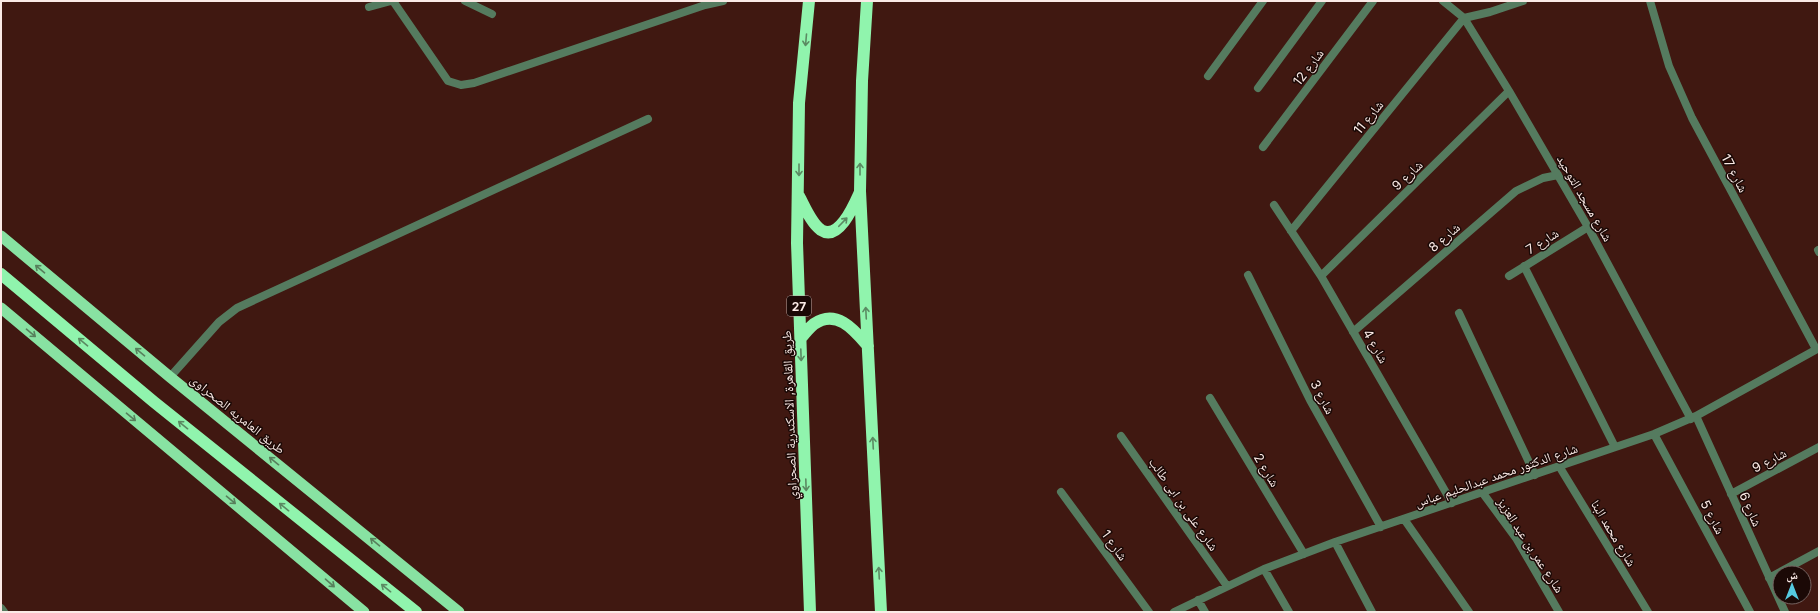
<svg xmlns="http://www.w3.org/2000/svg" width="1820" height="613" font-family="Inter,'Noto Naskh Arabic',sans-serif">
<rect width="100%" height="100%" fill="#401811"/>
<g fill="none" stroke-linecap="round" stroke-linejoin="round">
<path stroke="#557b5f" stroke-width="8" d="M393 1 448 81 461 85 474 83 705 5 723 1
M465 1 492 14
M1443 1 1464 18 1509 91 1588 227 1691 419
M1650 1 1669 66 1692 118 1816 349
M369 7 391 1
M1208 76 1263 1
M1258 88 1322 1
M1263 147 1373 1
M1274 205 1321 276 1452 503
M1291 231 1464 18 1490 12 1523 1
M1818 250 1819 252
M1524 266 1615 447
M1248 275 1310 400 1381 527
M1321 276 1509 91
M1509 276 1588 227
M1459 313 1535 475
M1353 332 1516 191 1543 178 1558 175
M170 377 219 322 237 308 648 119
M1210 398 1304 554
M1696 416 1785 612
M1654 434 1750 612
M1121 436 1227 586
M1559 466 1648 612
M1061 492 1149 612
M1482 492 1516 538 1559 612
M1731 494 1819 447
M1404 519 1469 612
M1335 542 1372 612
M1264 569 1289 612
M1769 578 1819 551
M1198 600 1205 612
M1 608 4 612
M1174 612 1264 569 1335 542 1654 434 1696 416 1819 348"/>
<path stroke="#88e2a2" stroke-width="11" d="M1 236 170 377 459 612
M1 308 364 612"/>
<path stroke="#90f4ad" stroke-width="12" d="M809 1 799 103 797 243 810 612
M867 1 862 81 860 191 881 612
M799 196C805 207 811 223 821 230 839 242 855 203 860 192
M1 274 154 402 416 612
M801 338C805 333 809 328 814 324 837 308 855 331 868 346"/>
</g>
<defs><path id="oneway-shaft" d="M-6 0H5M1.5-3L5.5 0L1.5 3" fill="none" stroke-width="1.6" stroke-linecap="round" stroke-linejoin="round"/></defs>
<g stroke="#5b8a62">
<use href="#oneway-shaft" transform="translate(806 40) rotate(95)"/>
<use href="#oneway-shaft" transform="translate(860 169) rotate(-90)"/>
<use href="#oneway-shaft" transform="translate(799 170) rotate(90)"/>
<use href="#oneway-shaft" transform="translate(843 222) rotate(-46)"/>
<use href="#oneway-shaft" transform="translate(866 313) rotate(-93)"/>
<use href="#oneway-shaft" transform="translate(83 342) rotate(-140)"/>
<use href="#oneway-shaft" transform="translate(801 355) rotate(88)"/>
<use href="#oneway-shaft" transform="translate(183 425) rotate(-141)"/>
<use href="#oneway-shaft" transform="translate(873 443) rotate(-93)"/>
<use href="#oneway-shaft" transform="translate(806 485) rotate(88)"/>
<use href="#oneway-shaft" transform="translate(284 507) rotate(-141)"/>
<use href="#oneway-shaft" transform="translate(879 573) rotate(-93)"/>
<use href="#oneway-shaft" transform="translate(386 588) rotate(-141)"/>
</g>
<g stroke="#57805c">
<use href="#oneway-shaft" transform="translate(40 269) rotate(-140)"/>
<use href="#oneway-shaft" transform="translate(31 333) rotate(40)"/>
<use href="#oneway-shaft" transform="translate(140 352) rotate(-140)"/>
<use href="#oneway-shaft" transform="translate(131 417) rotate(40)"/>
<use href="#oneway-shaft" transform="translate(274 461) rotate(-141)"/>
<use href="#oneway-shaft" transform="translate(231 500) rotate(40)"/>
<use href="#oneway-shaft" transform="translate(375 542) rotate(-140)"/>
<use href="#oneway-shaft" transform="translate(330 583) rotate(41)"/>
</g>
<g text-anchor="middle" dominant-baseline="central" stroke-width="3" stroke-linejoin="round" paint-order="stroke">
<rect fill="#1b0906" stroke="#b8a6a3" stroke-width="1" x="787" y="296" width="24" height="20" rx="3"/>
<g font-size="12" font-weight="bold" fill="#fbeae6">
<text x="799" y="306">27</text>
</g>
<g font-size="13" fill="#fbeae6" stroke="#1b0906">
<text transform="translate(1308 67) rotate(-53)">شارع 12</text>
<text transform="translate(1368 117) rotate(-51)">شارع 11</text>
<text transform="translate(1735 173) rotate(62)">شارع 17</text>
<text transform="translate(1407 175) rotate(-44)">شارع 9</text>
<text transform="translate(1585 198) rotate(60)">شارع مسجد التوحيد</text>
<text transform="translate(1444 237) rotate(-41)">شارع 8</text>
<text transform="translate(1542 241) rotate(-32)">شارع 7</text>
<text transform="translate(1376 346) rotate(60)">شارع 4</text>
<text transform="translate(1323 397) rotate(62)">شارع 3</text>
<text transform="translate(238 414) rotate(39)">طريق العامريه الصحراوى</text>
<text transform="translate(789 415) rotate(-92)">طريق القاهرة, الاسكندرية الصحراوي</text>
<text transform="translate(1769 460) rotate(-28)">شارع 9</text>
<text transform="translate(1267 470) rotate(59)">شارع 2</text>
<text transform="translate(1496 475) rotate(-19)">شارع الدكتور محمد عبدالحليم عباس</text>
<text transform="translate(1184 504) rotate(55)">شارع على بن ابى طالب</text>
<text transform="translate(1751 509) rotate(66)">شارع 6</text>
<text transform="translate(1713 517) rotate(62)">شارع 5</text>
<text transform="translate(1614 533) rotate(59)">شارع محمد البنا</text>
<text transform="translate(1115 545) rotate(54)">شارع 1</text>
<text transform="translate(1531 545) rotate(57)">شارع عمر بن عبد العزيز</text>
</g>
</g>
<rect width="1820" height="613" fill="none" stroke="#fbeae6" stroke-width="4"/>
<g transform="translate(1792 585)"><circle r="19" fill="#1b0906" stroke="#756360"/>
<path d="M0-3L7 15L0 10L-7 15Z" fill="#55cae0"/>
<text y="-6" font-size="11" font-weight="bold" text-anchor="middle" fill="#fbeae6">ش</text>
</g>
</svg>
